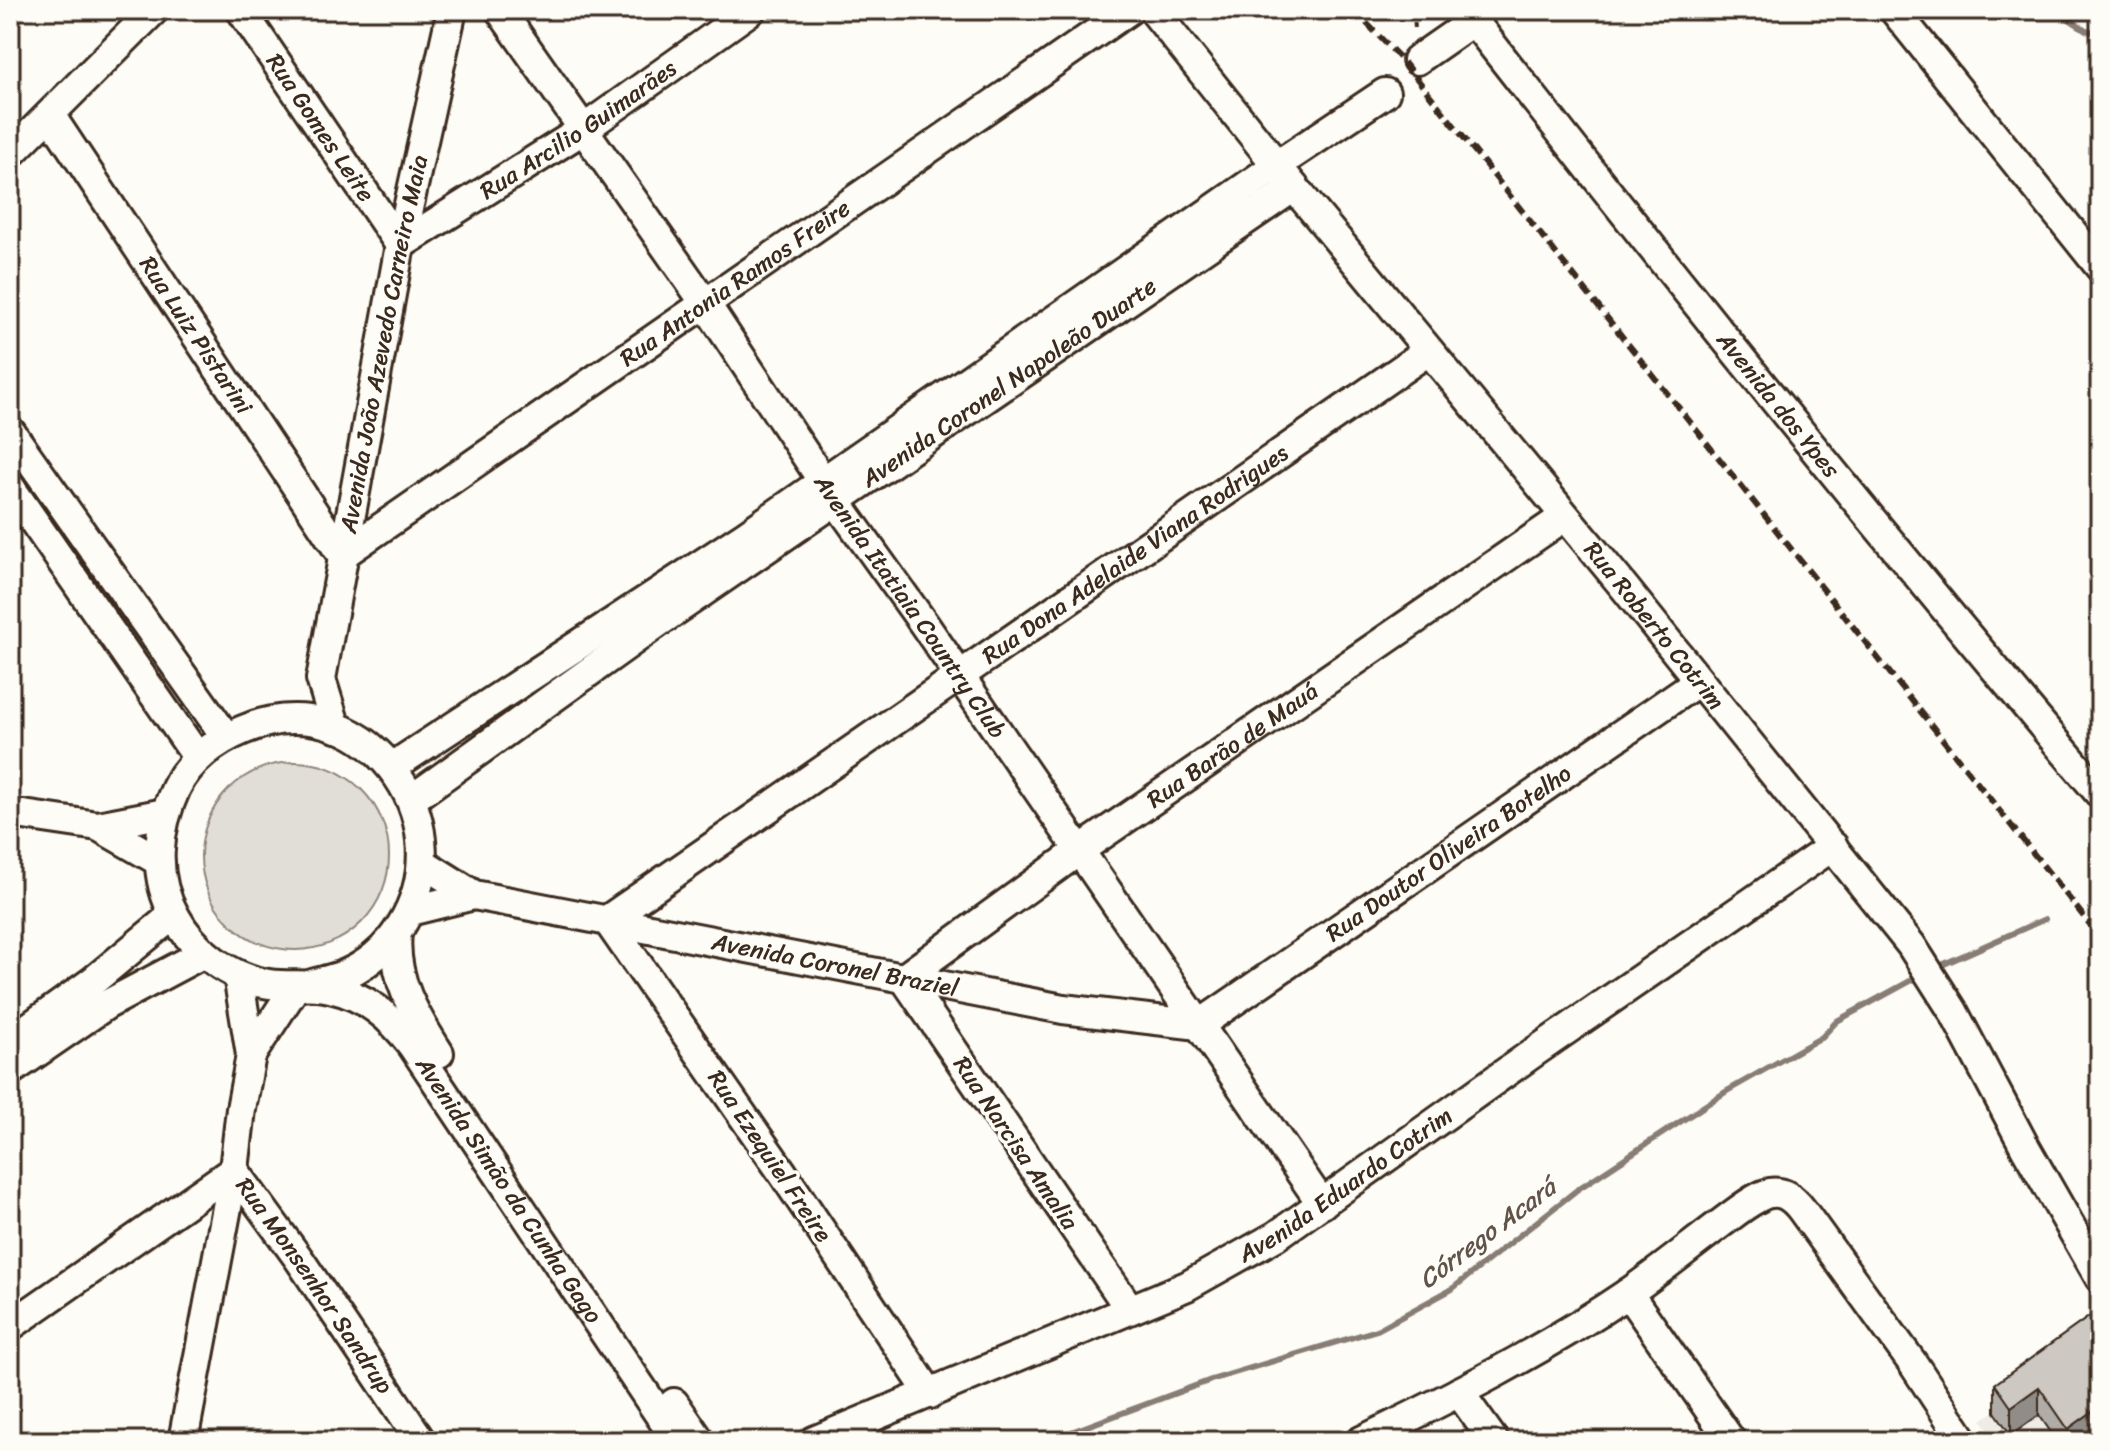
<svg xmlns="http://www.w3.org/2000/svg" width="2110" height="1451" font-family="Sriracha,sans-serif">
<rect width="100%" height="100%" fill="#fdfcf7"/>
<filter id="ink" filterUnits="userSpaceOnUse"><feTurbulence type="fractalNoise" baseFrequency=".0125" numOctaves="2"/><feDisplacementMap in="SourceGraphic" scale="16" xChannelSelector="R" yChannelSelector="G"/><feConvolveMatrix kernelMatrix="1 2 1 2 8 2 1 2 1" color-interpolation-filters="sRGB"/></filter>
<g filter="url(#ink)">
<path fill="#efece7" d="M2100 1337V1441H1996L1982 1420Z"/>
<path fill="#e1ded7" stroke="#8e847a" stroke-width="2" d="M201 856a94 94 0 1 1 188 0a94 94 0 1 1-188 0Z"/>
<g fill="none" stroke-linecap="round" stroke-linejoin="round">
<path stroke="#887d74" stroke-width="6" d="M2055 10 2086 30 2100 34
M1944 964 2045 919
M1047 1441 1211 1380 1377 1330 1452 1289 1578 1189 1727 1091 1822 1037 1837 1021 1914 979"/>
<g stroke="#3b2a1e" stroke-width="34">
<g id="minor">
<path id="s1" d="M241 10 400 245 584 129 751 10"/>
<path id="s2" d="M500 10 705 303 836 501 924 624 1322 1204"/>
<path id="s3" d="M1153 10 1294 187 1624 587 1911 945 1953 1011 2025 1147 2100 1278"/>
<path id="s4" d="M1465 10C1672 276 1883 537 2100 794"/>
<path d="M1894 10 2100 267"/>
<path d="M1417 60 1473 21"/>
<path id="s5" d="M50 115 342 555 1129 10"/>
<path d="M10 154 154 10"/>
<path d="M10 431 226 737"/>
<path d="M10 487 198 758"/>
<path id="s6" d="M336 728 321 679 400 245 452 10"/>
<path d="M392 767 746 535 1277 165 1385 93"/>
<path id="s7" d="M412 799 656 624 1294 187"/>
<path d="M10 813 98 826 165 813"/>
<path d="M98 826 159 861"/>
<path id="s8" d="M423 863 474 895 1063 1009 1199 1025 1697 682"/>
<path d="M410 911 474 895"/>
<path d="M397 932C392 978 415 1016 439 1053"/>
<path id="s9" d="M309 985C319 982 329 980 338 977 365 968 388 948 402 924 467 817 361 679 243 730 216 741 189 761 176 788 157 829 152 875 175 916 194 951 229 978 269 984 289 987 310 983 330 988 365 996 390 1016 412 1045L677 1441"/>
<path d="M10 1041 93 981 174 914"/>
<path d="M251 1055 296 986"/>
<path d="M10 1071 106 1005 204 953"/>
<path d="M1628 1293 1731 1441"/>
<path id="s10" d="M1129 1308 904 978 1080 850 1564 517"/>
<path id="s11" d="M10 1326 234 1170 299 1259 421 1441"/>
<path d="M1459 1392 1494 1441"/>
<path id="s12" d="M930 1394 782 1172 607 920 1428 351"/>
<path d="M674 1403 700 1441"/>
<path d="M183 1441 234 1170 241 1109 251 1055 238 975"/>
<path id="s13" d="M814 1441 1187 1286 1276 1236 1533 1053 1833 846"/>
<path d="M1361 1441C1452 1397 1544 1350 1628 1293 1659 1272 1689 1247 1720 1224 1734 1214 1750 1200 1766 1194 1782 1189 1793 1198 1802 1210L1914 1365 1964 1441"/>
</g>
</g>
<path stroke="#3b2a1e" stroke-width="4" stroke-dasharray="6 6" stroke-linecap="butt" d="M1414 10 1415 31"/>
<use href="#minor" stroke="#fdfcf7" stroke-width="28"/>
<path stroke="#3b2a1e" stroke-width="6" stroke-dasharray="12 6" stroke-linecap="butt" d="M1354 10 1402 60 2100 937"/>
</g>
<path fill="#b0aca7" stroke="#3b2a1e" stroke-width="2" d="M2100 1309V1434L2090 1441H2057L2039 1415 2011 1435 1995 1412V1384Z"/>
<path fill="#908c88" stroke="#3b2a1e" stroke-width="2" d="M2039 1387V1415L2011 1435V1407Z
M2100 1406V1434L2090 1441H2068V1429Z"/>
<path fill="#cdc8c2" stroke="#3b2a1e" stroke-width="2" d="M2100 1309V1406L2068 1429 2039 1387 2011 1407 1995 1384Z"/>
</g>
<g text-anchor="middle" dominant-baseline="central" stroke-width="7" stroke-linejoin="round" paint-order="stroke">
<g font-size="24" fill="#3b2a1e" stroke="#fdfcf7">
<text stroke="none"><textPath href="#s1" startOffset="142">Rua Gomes Leite</textPath></text>
<text stroke="none"><textPath href="#s1" startOffset="496">Rua Arcilio Guimarães</textPath></text>
<text stroke="none"><textPath href="#s5" startOffset="1006">Rua Antonia Ramos Freire</textPath></text>
<text stroke="none"><textPath href="#s5" startOffset="264">Rua Luiz Pistarini</textPath></text>
<text stroke="none"><textPath href="#s6" startOffset="392">Avenida João Azevedo Carneiro Maia</textPath></text>
<text stroke="none"><textPath href="#s7" startOffset="728">Avenida Coronel Napoleão Duarte</textPath></text>
<text stroke="none"><textPath href="#s4" startOffset="504">Avenida dos Ypes</textPath></text>
<text stroke="none"><textPath href="#s12" startOffset="1216">Rua Dona Adelaide Viana Rodrigues</textPath></text>
<text stroke="none"><textPath href="#s2" startOffset="724">Avenida Itatiaia Country Club</textPath></text>
<text stroke="none"><textPath href="#s3" startOffset="794">Rua Roberto Cotrim</textPath></text>
<text stroke="none"><textPath href="#s10" startOffset="802">Rua Barão de Mauá</textPath></text>
<text stroke="none"><textPath href="#s8" startOffset="1100">Rua Doutor Oliveira Botelho</textPath></text>
<text stroke="none"><textPath href="#s8" startOffset="428">Avenida Coronel Braziel</textPath></text>
<text transform="translate(1016 1143) rotate(56)">Rua Narcisa Amalia</text>
<text transform="translate(770 1156) rotate(56)">Rua Ezequiel Freire</text>
<text stroke="none"><textPath href="#s13" startOffset="592">Avenida Eduardo Cotrim</textPath></text>
<text stroke="none"><textPath href="#s9" startOffset="1128">Avenida Simão da Cunha Gago</textPath></text>
<text stroke="none"><textPath href="#s11" startOffset="414">Rua Monsenhor Sandrup</textPath></text>
</g>
<g font-size="26" font-style="italic" fill="#615349" stroke="#fdfcf7">
<text transform="translate(1487 1233) rotate(-37)">Córrego Acará</text>
</g>
</g>
<rect width="2110" height="1451" fill="none" stroke="#fdfcf7" stroke-width="40"/>
<rect x="20" y="20" width="2070" height="1411" fill="none" stroke="#3b2a1e" stroke-width="3" filter="url(#ink)"/>
</svg>
